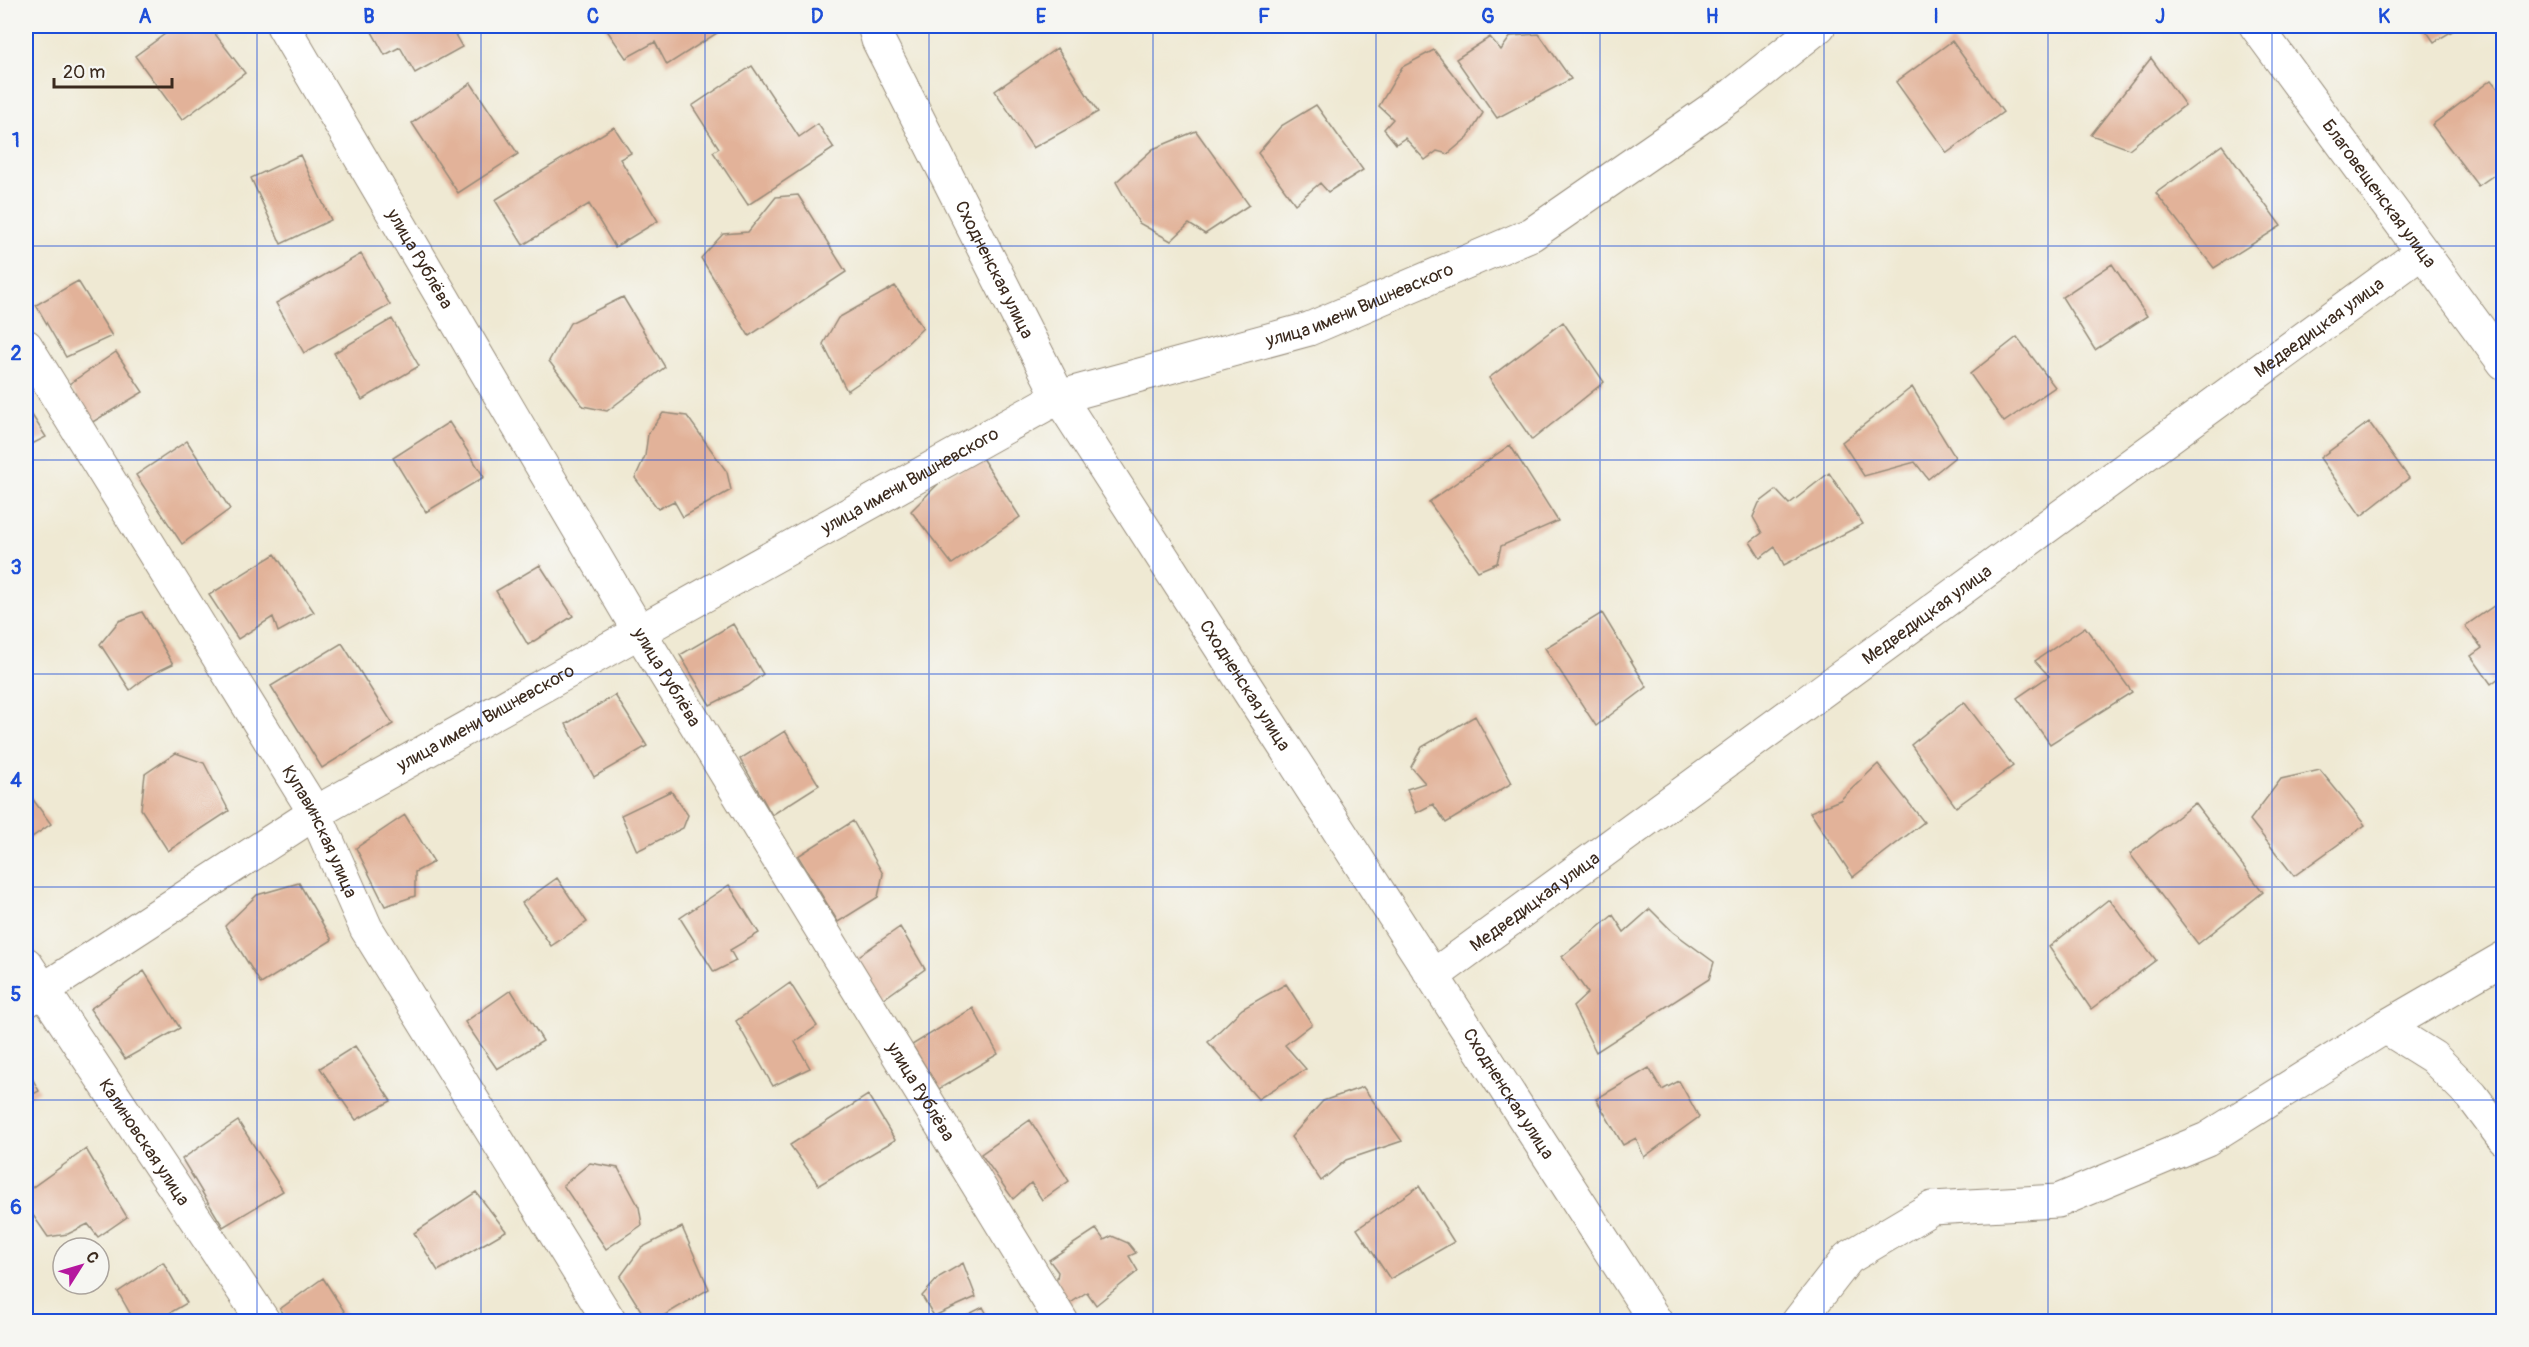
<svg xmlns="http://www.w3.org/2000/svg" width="2529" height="1347" font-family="Pangolin,sans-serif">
<rect width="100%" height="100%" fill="#f6f6f2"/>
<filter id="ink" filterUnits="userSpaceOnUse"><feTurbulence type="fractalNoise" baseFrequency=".0167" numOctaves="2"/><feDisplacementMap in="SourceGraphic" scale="12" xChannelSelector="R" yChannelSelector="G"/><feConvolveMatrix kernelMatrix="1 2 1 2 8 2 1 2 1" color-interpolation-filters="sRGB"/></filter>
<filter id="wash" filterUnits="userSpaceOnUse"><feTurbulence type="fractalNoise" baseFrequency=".008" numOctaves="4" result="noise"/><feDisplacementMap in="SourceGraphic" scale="24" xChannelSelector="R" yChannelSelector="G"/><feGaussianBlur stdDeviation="1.35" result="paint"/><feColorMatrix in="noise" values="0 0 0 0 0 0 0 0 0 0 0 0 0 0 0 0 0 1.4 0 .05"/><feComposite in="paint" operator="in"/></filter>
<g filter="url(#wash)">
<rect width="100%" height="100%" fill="#efe9d3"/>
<g id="blocks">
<path fill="#e2b299" d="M176 26H209L245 73 182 120 135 56Z
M380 26H450L462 47 415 73 400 47 385 55 371 30Z
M604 26H728L667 65 655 42 626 58Z
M2423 26H2461L2434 42Z
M1539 34 1571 79 1497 118 1456 59 1490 37 1501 50 1511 36Z
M1952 41 2003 112 1947 153 1896 82Z
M1057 48 1098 112 1033 148 995 91Z
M1434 50 1483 113 1468 137 1448 154 1437 151 1425 160 1405 138 1396 144 1384 129 1393 119 1379 106 1402 67Z
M2151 58 2185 105 2129 149 2091 135Z
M752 66 799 137 818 124 834 148 748 205 713 152 719 148 692 106Z
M2491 80 2504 96V168L2478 186 2432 125Z
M471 83 518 154 458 193 412 123Z
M1316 105 1363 170 1328 192 1320 183 1295 204 1258 153 1281 126Z
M614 127 631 153 620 159 658 221 615 247 589 204 523 245 495 200Z
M1196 131 1249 205 1205 234 1189 224 1171 241 1139 223 1116 182 1153 149Z
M2222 145 2281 226 2214 268 2156 193Z
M300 155 331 220 281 244 251 178Z
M798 195 846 272 749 336 701 258 723 234 748 232 776 197Z
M361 254 390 305 304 353 276 303Z
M2112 264 2147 316 2095 350 2062 297Z
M78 281 112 336 66 357 36 305Z
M895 286 923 328 885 365 847 391 823 344 838 318Z
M623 297 665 367 607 411 583 406 549 361 570 323Z
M392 319 419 366 362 400 334 353Z
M1563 322 1604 382 1532 440 1489 378Z
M2017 337 2055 387 2004 422 1970 374Z
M116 352 143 392 91 423 69 384Z
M1912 387 1955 457 1928 479 1915 462 1864 476 1842 442Z
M30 412 46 437 26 447V415Z
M663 413 687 416 727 472 731 490 683 517 674 501 658 509 635 478 645 456 648 434Z
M449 422 484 477 426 512 393 458Z
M2369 422 2409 478 2361 516 2320 458Z
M187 441 230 509 182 544 136 475Z
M1510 445 1558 521 1501 546 1497 563 1478 571 1429 502Z
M982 458 1020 517 952 564 911 511 943 479Z
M1829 473 1863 524 1784 565 1775 547 1760 558 1750 542 1762 533 1753 517 1759 503 1776 490 1789 504Z
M275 554 314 612 278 632 273 617 238 639 209 595Z
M540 565 573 616 528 645 496 591Z
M2504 599V674L2491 684 2471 656 2482 648 2465 626Z
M142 612 173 664 148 676 130 690 100 644 119 621Z
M1602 613 1647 687 1596 726 1545 648Z
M733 624 763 674 748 686 710 705 680 655Z
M2085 627 2132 692 2050 744 2017 698 2049 676 2035 661Z
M342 643 393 724 322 768 271 686Z
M615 695 647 746 594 777 566 724Z
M1964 702 2013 766 1956 807 1911 745Z
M1475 716 1512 783 1446 823 1433 804 1416 813 1407 789 1425 783 1411 767 1422 747Z
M785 731 819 785 772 815 740 759Z
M176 753 204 763 229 811 168 851 141 809 145 774Z
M1878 764 1924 822 1853 877 1810 812 1840 800Z
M2320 770 2365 825 2294 876 2250 820 2281 779Z
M26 790 51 824 26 841Z
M671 791 688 815 683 828 637 851 621 815Z
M2195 803 2263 892 2198 944 2130 854Z
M405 815 434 862 415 872V896L385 906 356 848Z
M853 821 883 874 878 897 838 922 798 856Z
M557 878 587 922 551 946 522 903Z
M299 883 332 940 261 984 225 926 257 895Z
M729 885 759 933 730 950 736 961 714 972 680 918Z
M2109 899 2156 960 2091 1009 2049 947Z
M1650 909 1673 932 1714 962 1709 979 1596 1052 1573 1007 1588 993 1562 957 1613 915 1624 932Z
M900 927 925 969 882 1000 856 958Z
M144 971 180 1028 125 1059 90 1009Z
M790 983 817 1026 795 1042 810 1068 773 1086 736 1021Z
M1286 984 1312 1024 1285 1045 1306 1069 1258 1099 1208 1042 1242 1009Z
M511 990 543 1041 497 1069 465 1022Z
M973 1008 998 1054 939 1089 912 1045Z
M355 1046 391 1101 356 1120 320 1068Z
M26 1067 39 1091 26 1098Z
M1649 1068 1662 1090 1679 1081 1699 1117 1644 1157 1636 1138 1623 1145 1596 1099Z
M1363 1087 1402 1141 1346 1160 1321 1181 1291 1137 1323 1101Z
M868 1095 895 1140 819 1185 790 1145Z
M1030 1120 1069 1181 1042 1200 1031 1183 1013 1199 981 1154Z
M238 1121 283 1191 223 1227 182 1159Z
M86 1149 127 1217 98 1237 88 1224 68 1234 48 1237 26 1205V1192Z
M590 1163 618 1168 639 1207 642 1225 606 1249 563 1185Z
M1419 1186 1454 1242 1390 1279 1357 1229Z
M476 1192 506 1231 438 1271 414 1233Z
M682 1227 709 1289 653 1322H648L620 1277 641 1248Z
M1096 1229 1104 1240 1112 1236 1128 1243 1136 1253 1129 1256 1138 1271 1096 1305 1087 1292 1069 1304 1056 1284 1058 1272 1049 1260Z
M163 1262 187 1303 154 1322H135L118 1292Z
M963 1263 976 1297 934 1316 922 1296 939 1277Z
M323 1278 351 1322H290L280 1309Z
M983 1307 991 1322H953Z"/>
</g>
</g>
<g filter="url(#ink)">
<use href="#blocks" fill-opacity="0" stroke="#958a78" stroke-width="1.5"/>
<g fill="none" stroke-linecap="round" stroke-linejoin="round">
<g stroke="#958a78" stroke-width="35">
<g id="street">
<path id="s1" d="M283 26 640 633 1062 1322"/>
<path id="s2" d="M874 26 878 40 1059 397 1656 1322"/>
<path id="s3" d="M2256 26 2504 363"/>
<path id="s4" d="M26 346 315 813 366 928 610 1322"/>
<path id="s5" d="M26 964 264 1322"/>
<path id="s6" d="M1433 976 2422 252"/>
<path id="s7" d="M26 1001 315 813 1059 397 1309 329 1532 234 1734 94 1819 26"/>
<path d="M2385 1027 2433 1057 2472 1096 2504 1139"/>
<path d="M1798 1322 1848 1258 1932 1208 2058 1201 2207 1139 2385 1027 2504 958"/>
</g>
</g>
<use href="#street" stroke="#fff" stroke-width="33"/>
</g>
</g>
<path fill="none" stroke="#1d4ed8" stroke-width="1.5" stroke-opacity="0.55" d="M257 26V1322M481 26V1322M705 26V1322M929 26V1322M1153 26V1322M1376 26V1322M1600 26V1322M1824 26V1322M2048 26V1322M2272 26V1322M26 246H2504M26 460H2504M26 674H2504M26 887H2504M26 1100H2504"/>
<g text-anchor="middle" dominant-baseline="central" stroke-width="6" stroke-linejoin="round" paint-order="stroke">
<g font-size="18" fill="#3b2a1e" stroke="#f6f6f2">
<text stroke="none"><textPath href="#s3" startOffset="208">Благовещенская улица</textPath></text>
<text stroke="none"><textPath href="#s1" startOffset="270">улица Рублёва</textPath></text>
<text stroke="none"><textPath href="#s2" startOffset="272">Сходненская улица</textPath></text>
<text stroke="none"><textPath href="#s7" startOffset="1512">улица имени Вишневского</textPath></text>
<text stroke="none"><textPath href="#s6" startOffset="1098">Медведицкая улица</textPath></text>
<text stroke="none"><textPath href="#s7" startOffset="1026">улица имени Вишневского</textPath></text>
<text stroke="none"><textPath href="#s6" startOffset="612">Медведицкая улица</textPath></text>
<text stroke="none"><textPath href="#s1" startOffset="756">улица Рублёва</textPath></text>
<text stroke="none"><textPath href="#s2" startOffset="758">Сходненская улица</textPath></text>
<text stroke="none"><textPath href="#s7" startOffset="540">улица имени Вишневского</textPath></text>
<text stroke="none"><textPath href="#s4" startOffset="568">Купавинская улица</textPath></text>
<text stroke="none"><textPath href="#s6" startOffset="126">Медведицкая улица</textPath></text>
<text stroke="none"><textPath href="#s1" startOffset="1242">улица Рублёва</textPath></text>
<text stroke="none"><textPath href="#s2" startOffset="1244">Сходненская улица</textPath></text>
<text stroke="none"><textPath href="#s5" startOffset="214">Калиновская улица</textPath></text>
</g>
</g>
<rect width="2529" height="1347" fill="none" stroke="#f6f6f2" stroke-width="66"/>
<g transform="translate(81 1266) rotate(53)"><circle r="28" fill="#f6f6f2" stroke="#aba49d" stroke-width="1.5"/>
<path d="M0-4.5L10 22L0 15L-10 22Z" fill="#b5179e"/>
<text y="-9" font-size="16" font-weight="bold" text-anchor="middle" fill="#3b2a1e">С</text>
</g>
<path d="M54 78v9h118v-9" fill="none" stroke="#3b2a1e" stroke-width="3"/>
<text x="63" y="78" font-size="18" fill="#3b2a1e" stroke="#f6f6f2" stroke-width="4.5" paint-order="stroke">20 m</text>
<rect x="33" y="33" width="2463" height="1281" fill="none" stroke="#1d4ed8" stroke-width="2"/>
<g font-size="20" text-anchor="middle" font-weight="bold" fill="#1d4ed8">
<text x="145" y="23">A</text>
<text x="369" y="23">B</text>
<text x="593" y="23">C</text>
<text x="817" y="23">D</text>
<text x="1041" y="23">E</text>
<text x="1264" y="23">F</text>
<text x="1488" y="23">G</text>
<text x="1712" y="23">H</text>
<text x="1936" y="23">I</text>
<text x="2160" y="23">J</text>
<text x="2384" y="23">K</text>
<text x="16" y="147">1</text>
<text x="16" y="360">2</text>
<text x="16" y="574">3</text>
<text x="16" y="787">4</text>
<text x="16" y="1001">5</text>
<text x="16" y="1214">6</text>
</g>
</svg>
